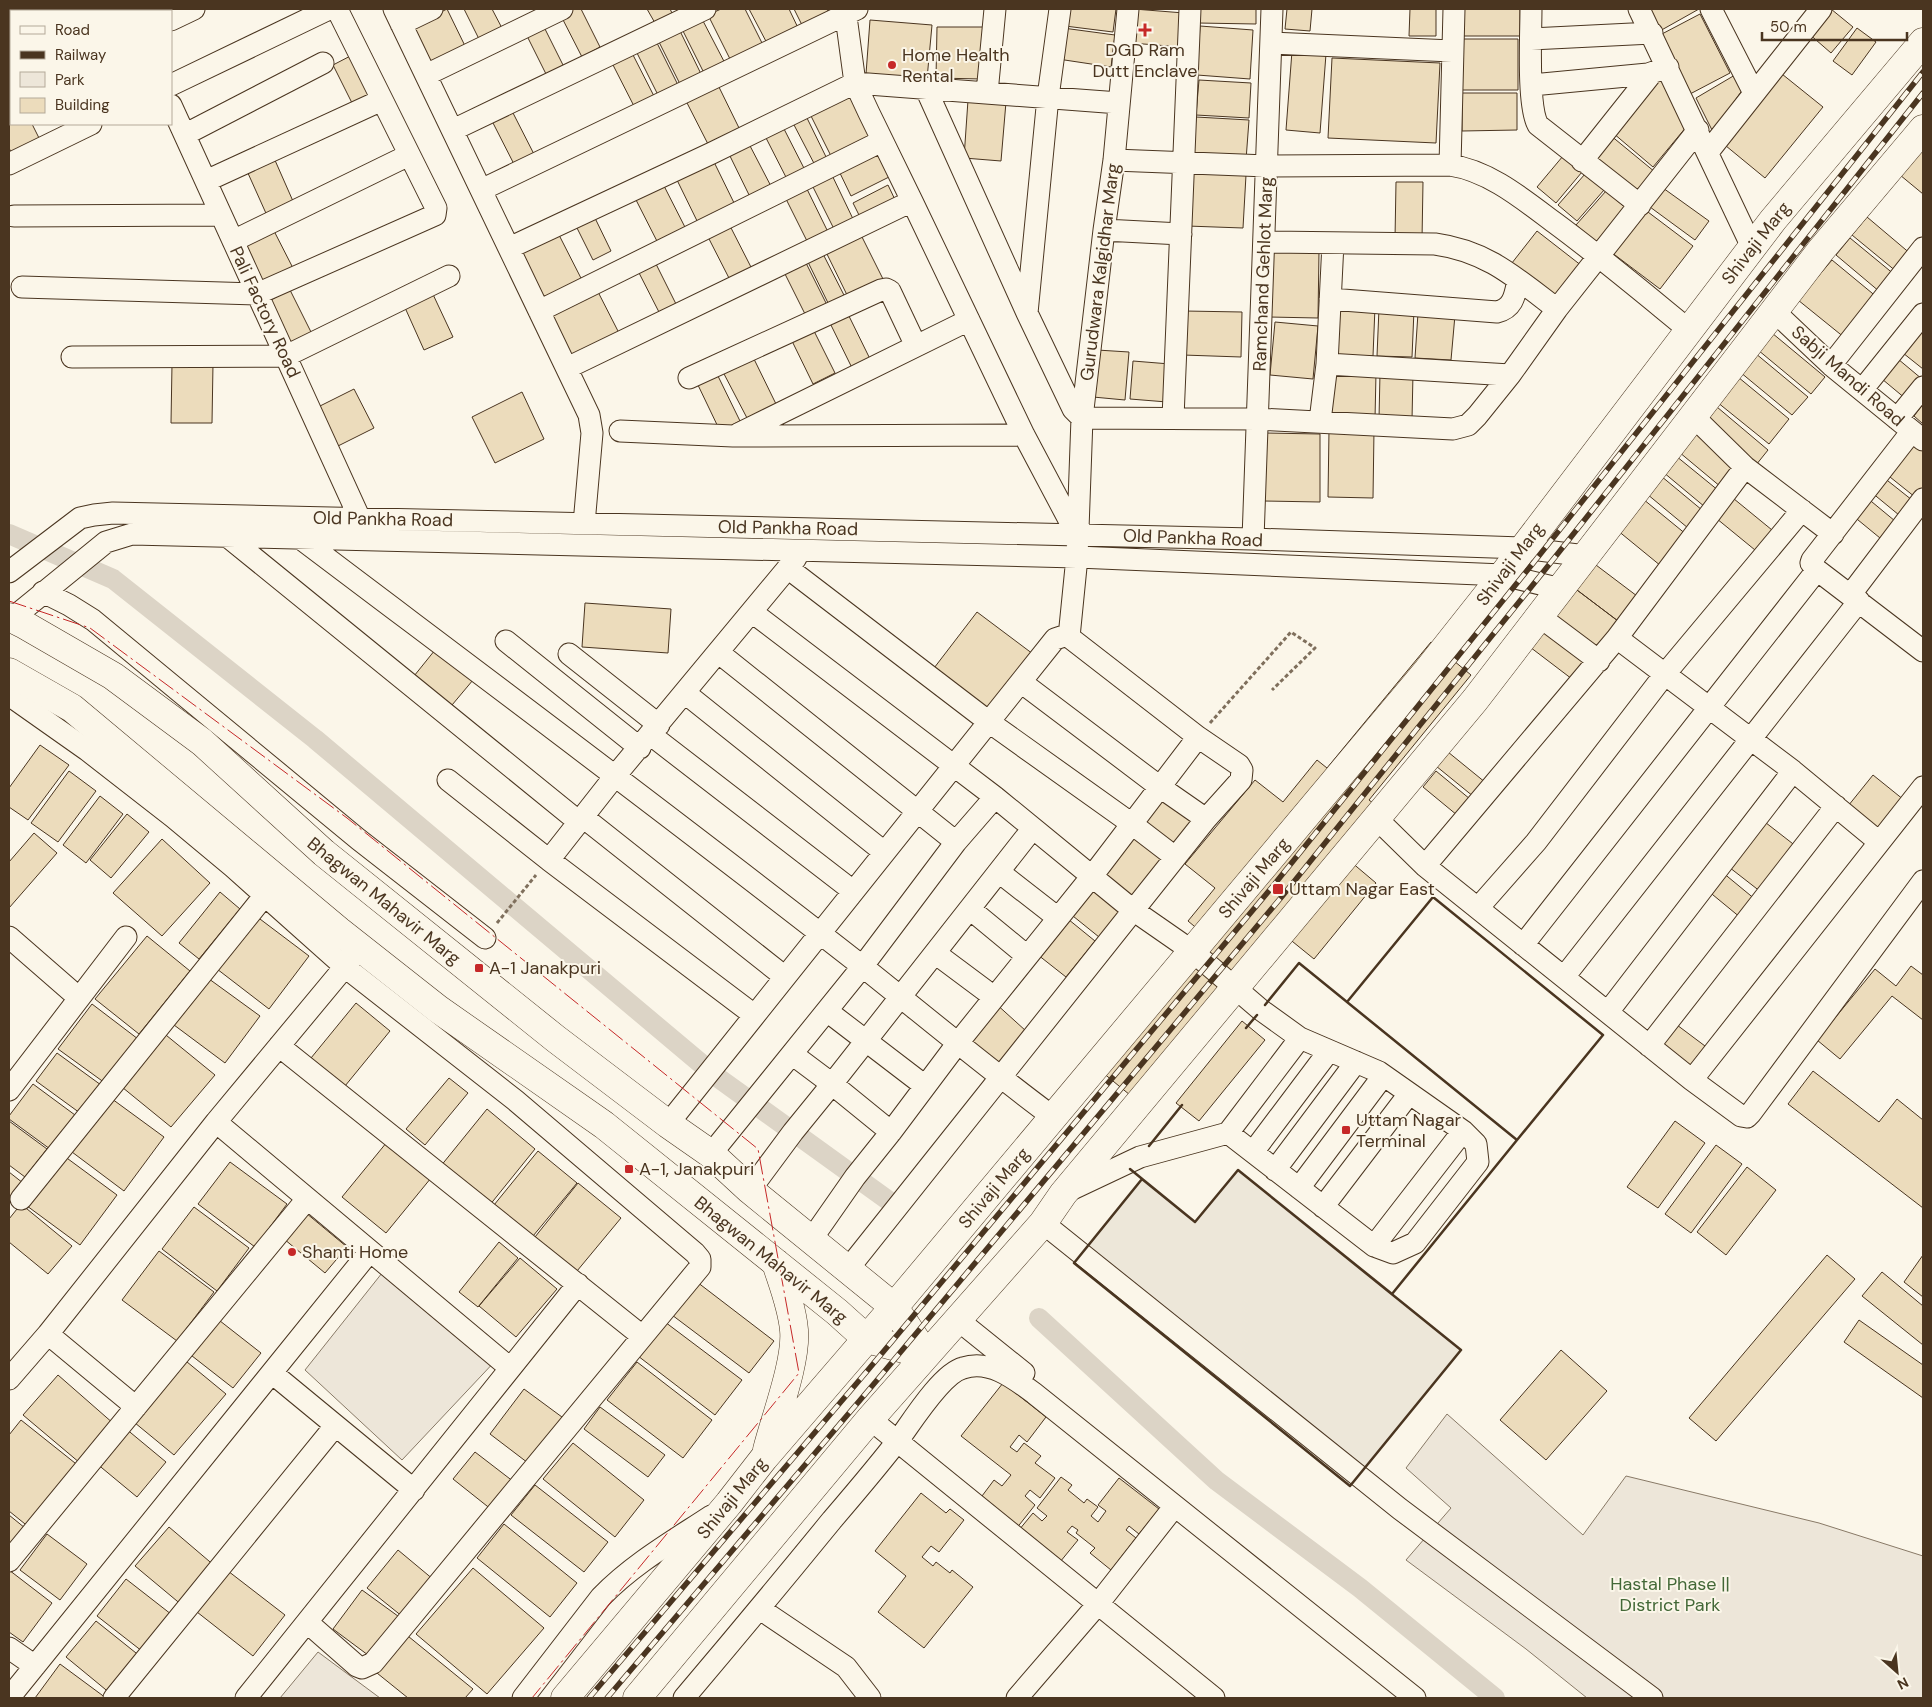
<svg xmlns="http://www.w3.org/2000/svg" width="1932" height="1707" font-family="'DM Sans',sans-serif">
<rect width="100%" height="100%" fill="#fbf6e9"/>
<path fill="#ede6d9" stroke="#887966" d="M390 1263 498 1358 402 1460 305 1370Z
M1447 1414 1583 1535 1626 1476 1819 1523 1923 1556V1698H1587L1526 1649 1406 1560 1451 1508 1406 1468Z
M318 1652 380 1698H280Z"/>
<path fill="#ede7d9" stroke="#887966" d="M1238 1170 1461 1350 1350 1486 1074 1263 1142 1179 1195 1222Z"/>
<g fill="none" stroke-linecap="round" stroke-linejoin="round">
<path stroke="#dcd4c6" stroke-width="20" d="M9 534 113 579 315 739 717 1077 889 1201
M1039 1318 1217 1481 1360 1588 1495 1698"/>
</g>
<path fill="#ecdcbc" stroke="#4a3520" d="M447 9 467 50 431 68 411 27Z
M464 9H492L503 30 480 41Z
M565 9H581L600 47 582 57 559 12Z
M647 9H670L673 15 655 23Z
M721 9H745L765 49 733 65 708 15Z
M749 9H789L800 32 769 47Z
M794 9H827L830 15 804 29Z
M1068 9H1116L1113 32 1065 26Z
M1134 9 1184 13 1181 47 1131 43Z
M1198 9H1256V24L1198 23Z
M1287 9H1312L1310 31 1285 29Z
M1410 9H1436V36H1409Z
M1458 9H1520V36H1458Z
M1646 9H1699L1658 32Z
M1829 9H1831L1853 27 1831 53 1808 33Z
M1700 14 1730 73 1690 94 1660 35Z
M702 19 728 69 707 79 682 29Z
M870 20 932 25 927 79 866 74Z
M541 21 566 71 549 80 524 30Z
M1200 26 1253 30 1250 79 1197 75Z
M937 27H983L982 79 936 78Z
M1063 28 1115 35 1111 67 1058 59Z
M1857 28 1876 42 1852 75 1833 61Z
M679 29 704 80 683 90 658 40Z
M11 39V72L9 67V40Z
M1458 39H1518V90H1458Z
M656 41 681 91 661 101 636 51Z
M1292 51 1326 54 1320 133 1286 130Z
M358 52 379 95 354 107 333 65Z
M632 53 657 102 637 112 612 63Z
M1332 58 1440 63 1436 143 1328 138Z
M1777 70 1823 107 1765 178 1720 141Z
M1665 72 1687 126 1653 167 1613 133Z
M1735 75 1743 89 1713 132 1696 98Z
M1199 80 1251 83 1249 118 1196 115Z
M716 81 741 132 710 148 684 97Z
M848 92 874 144 835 164 809 112Z
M1462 93H1517V130L1462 131Z
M968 100 1006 102 1001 161 964 158Z
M11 110V124H32L41 142 13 156 9 148V111Z
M512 111 538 162 518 172 492 121Z
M806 116 830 165 818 171 793 123Z
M1196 117 1249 120 1246 160 1193 156Z
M782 125 809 178 791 187 764 134Z
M1610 135 1655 172 1636 195 1591 158Z
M748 142 774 192 753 203 728 152Z
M1923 147V194L1900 175Z
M876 150 889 177 851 196 838 169Z
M1563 156 1582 172 1556 203 1537 187Z
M274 158 296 208 269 220 247 171Z
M714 162 738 211 701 229 677 180Z
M830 171 854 221 835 231 810 181Z
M1189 173 1246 175 1243 228 1187 226Z
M1585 174 1604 190 1577 221 1558 205Z
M661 180 690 237 662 251 633 194Z
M1396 182H1423L1422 240 1395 239Z
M804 183 828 232 808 243 783 193Z
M888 185 898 206 863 223 853 203Z
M1663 188 1709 221 1695 240 1650 207Z
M1606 191 1628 210 1598 244 1576 225Z
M1644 209 1693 246 1660 289 1611 252Z
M594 216 611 251 593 260 576 226Z
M1867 217 1912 255 1897 272 1852 235Z
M728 222 753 271 731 282 706 233Z
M272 227 295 272 262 289 239 243Z
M1537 231 1582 266 1553 302 1508 268Z
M558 233 585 286 546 305 519 252Z
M860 233 884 281 849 299 825 250Z
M1850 238 1895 275 1880 292 1836 255Z
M821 250 847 301 831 309 806 258Z
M1270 250 1319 251 1318 318 1269 317Z
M653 258 678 308 661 316 636 267Z
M1832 260 1878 298 1845 338 1798 300Z
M806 263 828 307 807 318 785 274Z
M595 286 620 335 573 358 549 309Z
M430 288 453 337 424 350 402 301Z
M290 290 313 336 290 348 267 302Z
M1335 305 1375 307 1373 356 1333 355Z
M1379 308 1414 310 1412 357 1377 356Z
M846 310 872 363 854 372 828 319Z
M1185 311 1242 312 1241 357 1183 355Z
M1418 313 1455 315 1451 360 1415 358Z
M1275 322 1318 326 1313 379 1270 375Z
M813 329 835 373 813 384 792 341Z
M1923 329V369L1903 353Z
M1772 333 1825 377 1811 394 1758 350Z
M1097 350 1129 352 1125 400 1093 397Z
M1755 353 1808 397 1792 415 1740 372Z
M753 357 776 404 747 418 723 372Z
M1898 359 1922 379 1906 399 1882 379Z
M1133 361 1170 364 1167 402 1130 399Z
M172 364H213L212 423H171Z
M1331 371 1376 373 1375 419 1329 418Z
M1380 373H1413L1412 420 1379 419Z
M717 374 740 421 720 431 697 383Z
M1738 377 1789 419 1769 444 1717 402Z
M354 389 374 428 336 447 316 408Z
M522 392 544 439 495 463 472 417Z
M1923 404V424L1914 416Z
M1717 407 1768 450 1752 470 1702 425Z
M1329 430H1374L1373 498 1328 497Z
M1697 431 1739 466 1721 487 1679 452Z
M1265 433 1320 434V502L1264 501Z
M1914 439 1923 447V488L1915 497 1885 473Z
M1676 456 1719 491 1705 507 1663 472Z
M1661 476 1702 510 1688 528 1647 494Z
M1883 477 1912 500 1899 515 1871 492Z
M1728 494 1772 530 1755 550 1711 514Z
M1866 497 1895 521 1880 538 1852 515Z
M1643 499 1687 535 1661 566 1617 530Z
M1592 562 1637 596 1618 621 1573 587Z
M1573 587 1618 621 1593 654 1548 620Z
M585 603 671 609 668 653 582 647Z
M977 612 1033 654 987 714 931 672Z
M1544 621 1590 656 1572 679 1526 644Z
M1431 642 1471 675 1369 800 1382 810 1344 856 1376 883 1314 959 1282 933 1130 1095 1091 1063 1200 931 1188 921 1215 888 1185 864 1255 780 1283 802 1317 760 1327 768Z
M435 650 473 680 447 711 410 681Z
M40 745 69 765 28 820 9 807V788Z
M1448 752 1491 787 1479 801 1436 766Z
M69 771 96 791 58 842 31 823Z
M1436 771 1476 804 1463 820 1423 787Z
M1873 775 1904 800 1875 836 1844 811Z
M1162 795 1193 820 1169 849 1138 823Z
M100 796 123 814 86 863 63 845Z
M127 814 149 832 111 878 90 860Z
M1761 819 1797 847 1761 892 1725 864Z
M1135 829 1167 854 1130 899 1099 874Z
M34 833 57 853 9 908V862Z
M162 839 210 883 162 936 113 893Z
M1722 872 1756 900 1741 918 1707 890Z
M1091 884 1122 909 1099 937 1068 912Z
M220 892 240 909 199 959 179 943Z
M1063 915 1095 941 1066 977 1033 951Z
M256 916 309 956 269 1009 217 969Z
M147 936 190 971 139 1034 95 999Z
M1911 966 1923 975V1020L1892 996 1840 1059 1817 1040 1875 969 1896 986Z
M205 976 260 1016 225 1063 170 1022Z
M994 1002 1026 1031 996 1066 963 1037Z
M356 1003 390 1031 345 1086 311 1058Z
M92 1004 138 1039 105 1083 58 1049Z
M1242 1021 1265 1040 1199 1121 1176 1103Z
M1673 1022 1709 1049 1694 1070 1657 1042Z
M161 1031 215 1075 171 1127 117 1083Z
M57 1053 101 1085 80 1113 36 1081Z
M1813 1071 1879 1122 1897 1099 1923 1120V1208L1788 1104Z
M449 1078 468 1093 425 1145 406 1129Z
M33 1084 75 1115 50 1149 9 1119V1116Z
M108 1096 164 1137 124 1191 68 1149Z
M487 1109 535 1149 489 1206 440 1167Z
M9 1121 47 1149 25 1177 9 1165Z
M1675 1121 1705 1143 1658 1208 1627 1187Z
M387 1142 431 1178 386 1233 342 1197Z
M1716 1145 1742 1164 1691 1233 1665 1214Z
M538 1151 577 1183 533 1236 494 1205Z
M60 1153 117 1195 80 1245 23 1203Z
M230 1162 287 1204 255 1247 198 1204Z
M1747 1167 1776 1190 1726 1255 1697 1232Z
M9 1172 23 1183 9 1201Z
M578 1183 621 1218 577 1271 535 1237Z
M21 1204 72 1246 48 1274 9 1242V1219Z
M194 1207 249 1248 217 1291 162 1249Z
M306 1213 347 1247 325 1273 284 1239Z
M499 1242 518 1258 478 1307 459 1292Z
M159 1251 214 1292 177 1341 122 1300Z
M1827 1255 1855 1279 1716 1441 1689 1418Z
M1923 1255V1297L1904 1282Z
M520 1258 557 1289 516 1337 479 1306Z
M1882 1272 1923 1306V1345L1862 1296Z
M697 1282 774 1341 749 1373 672 1315Z
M215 1317 261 1353 233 1388 187 1352Z
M1859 1320 1923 1365V1398L1844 1342Z
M665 1322 742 1380 715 1415 638 1356Z
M1561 1350 1607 1391 1546 1460 1500 1420Z
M181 1357 226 1394 174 1455 129 1418Z
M637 1362 712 1420 683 1458 607 1400Z
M58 1375 114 1424 80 1463 23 1415Z
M1003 1383 1046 1417 1027 1442 1019 1435 1010 1447 1017 1452 1024 1443 1041 1456 1035 1463 1055 1478 1040 1498 1030 1490 1025 1496 1035 1505 1016 1529 979 1500 994 1480 1002 1486 1011 1475 961 1436Z
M524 1389 566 1420 532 1466 490 1434Z
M600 1407 665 1455 648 1477 584 1429Z
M21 1420 80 1467 30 1528 9 1511V1435Z
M125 1428 166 1462 137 1497 96 1463Z
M573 1443 644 1500 615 1537 543 1479Z
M475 1452 514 1482 492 1510 453 1479Z
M1061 1477 1072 1485 1068 1490 1084 1503 1087 1499 1098 1507 1091 1516 1098 1522 1106 1511 1098 1505 1119 1478 1159 1509 1139 1534 1129 1526 1126 1530 1136 1538 1111 1570 1090 1553 1095 1548 1076 1533 1078 1530 1072 1526 1067 1532 1078 1540 1060 1562 1019 1530 1033 1513 1042 1521 1047 1516 1037 1508Z
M535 1485 608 1542 584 1572 511 1515Z
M921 1493 946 1513 950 1509 964 1520 939 1552 931 1546 922 1557 933 1566 936 1562 950 1573 952 1570 973 1587 924 1648 878 1612 906 1576 875 1551Z
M9 1515 25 1528 9 1549Z
M504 1524 577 1583 550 1617 477 1558Z
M169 1527 216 1567 183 1606 135 1566Z
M47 1534 87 1564 60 1600 20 1570Z
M398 1550 434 1580 403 1617 367 1588Z
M473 1568 544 1628 487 1694 416 1634Z
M9 1570 52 1603 23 1642 9 1632Z
M228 1571 285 1615 253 1656 197 1612Z
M126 1579 176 1618 147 1655 97 1616Z
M362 1590 402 1619 372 1658 333 1629Z
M96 1621 141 1657 111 1694 66 1657Z
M403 1632 473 1689 465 1698H408L372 1669Z
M60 1664 106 1698H35Z"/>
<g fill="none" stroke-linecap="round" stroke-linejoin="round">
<g stroke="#4a3520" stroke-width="23">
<path id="minor" d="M127 9 128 11
M394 9 589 415 592 433 584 524
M845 9 855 83 869 113 912 201 1024 435 1077 535
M1531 9C1531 34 1527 106 1538 125L1640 205
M1639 9 1752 247
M1711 9 1754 93
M61 11 67 9
M171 20 194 9
M401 24 432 9
M9 34 11 33
M1531 39 1652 33
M1271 43 1452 51
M426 75 562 9
M171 85 329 9
M1532 85 1648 74 1668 67
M926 89 1027 313 1073 409 1082 418 1258 419 1453 429 1468 425 1477 416 1510 375 1557 309 1698 130
M987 93 995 9
M9 99 11 98
M171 105 365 530
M453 130 705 9
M186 134 323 63
M1708 152 1821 9
M1114 160 1267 166 1450 165C1490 171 1524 200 1555 223 1601 257 1645 294 1689 330
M1582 161 1652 73
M9 164 91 124
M1450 165 1454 9
M206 181 382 100
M481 190 857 9
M14 216 221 215
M1104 230 1181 234
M233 241 409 155
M1264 242 1435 244C1487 251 1516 278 1557 309
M509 248 712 153 855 83 1119 103
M22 287 257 294 435 215 436 208 337 9
M1330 299 1497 312C1514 308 1515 294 1518 280
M539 311 882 141
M1774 311 1831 365 1923 440
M1027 313 1048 97 1060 9
M72 357 286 356 449 276
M1327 364 1510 375
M1831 365 1923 248
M567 368 912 201
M689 378 881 290 886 289 890 291 916 346
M1862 390 1923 314
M1693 416 1745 467 1833 534
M1173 418 1190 9
M1897 419 1923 387
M1320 421 1327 364 1333 243
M620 431 733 436 1024 435
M1912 431 1812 560 1811 563 1817 570 1923 651
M738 434 969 320
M227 536 579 822
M300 538C488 680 677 821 862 966 926 1017 988 1069 1053 1117
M1253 539 1272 9
M789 569 989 722 1132 824 1175 857
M9 572 80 518 94 515 113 513 1253 539 1522 548 1586 556
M43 592 69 605 93 620 358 839 485 938
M1851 594 1923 499
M752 612 995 797 1133 910 1192 951 1261 1010 1300 1038 1379 1072 1463 1131 1476 1144 1478 1162 1415 1243 1393 1253 1374 1246 1228 1133
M1539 616 1599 661
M9 621 106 542 132 534 1077 557 1503 575 1561 589
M1069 637 1077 557 1082 418 1104 230 1114 160 1128 9
M1617 638 1793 771 1879 842
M506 641 640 748
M719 653 956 842
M569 654 659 725
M1021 682 1160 787 1206 819
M685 693 884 852
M9 695 87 750 173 817 233 867 345 967 515 1100 695 1253 700 1259V1267L373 1663 362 1668 357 1666 308 1623
M651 735 853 891
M448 780 549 860 754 1015
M583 817 785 977
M1376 818 1425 866 1692 1080 1741 1116 1747 1117 1751 1113 1923 881
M549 860 615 776 796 558
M1425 866 1617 638 1745 467
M999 872 1058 918
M1478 908 1536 842 1665 674 1802 510
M970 909 1027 956
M9 937 79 998
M1523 945 1817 570
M935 953 994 997
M1564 977 1859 601
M827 1011 925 1086
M1608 1012 1793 771
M279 1046 642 1336
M1649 1046 1836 806
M792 1054 832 1084 891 1132
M1692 1080 1923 787
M9 1090 126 937
M216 1122 510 1368
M668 1124 1055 639 1064 636 1069 637 1198 737 1239 765 1242 770 1241 780 1206 819 848 1269
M1253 1152 1329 1051
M711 1154 862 967 956 842 995 797
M1275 1170 1356 1062
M1299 1188 1383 1076
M750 1190 793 1132 832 1084 1033 828
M1068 1191 1140 1157 1228 1133 1300 1038
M21 1199 265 895
M1323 1207 1409 1094
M1043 1223 1400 1509 1652 1698
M811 1240 855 1177 891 1132 957 1044 1096 871 1198 737
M1374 1246 1463 1131
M958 1320 1024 1373
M48 1334 136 1407
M272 1373 414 1490
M9 1379 48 1334 216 1122 353 957
M870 1419 1214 1698
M9 1561 307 1199
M760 1609 846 1667 870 1698
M9 1648 35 1666
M9 1698 370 1251
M114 1698 335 1426
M246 1698 578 1284
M523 1698 601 1597C633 1564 673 1541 711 1516
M684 1698C734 1639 783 1580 832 1520 856 1492 880 1464 902 1435 914 1418 943 1373 963 1368 990 1359 1015 1379 1035 1394L1415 1698
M1017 1698 1098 1604 1174 1507"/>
</g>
<g stroke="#4a3520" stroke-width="29">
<path id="major" d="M9 617 23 624 113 676 202 742 324 853 556 1039 668 1124 711 1154 750 1190 894 1307 926 1355
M9 672 72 708 339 931 438 1009 604 1125 837 1312 867 1339 926 1355
M767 1450C775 1418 797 1361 794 1330 792 1307 783 1285 776 1263
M565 1698 729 1503 764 1458 894 1307 1427 671 1503 575 1773 220 1923 42
M637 1698 870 1419 1043 1223 1063 1194 1475 700 1821 250 1923 129"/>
</g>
<path stroke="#7f6f5c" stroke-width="3" stroke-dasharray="4 2.5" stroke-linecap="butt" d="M1210 723 1291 632 1315 648 1272 690
M497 923 536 875"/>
<use href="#minor" stroke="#fbf6e9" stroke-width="21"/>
<use href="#major" stroke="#fbf6e9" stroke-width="28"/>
<g stroke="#4a3520" stroke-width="5.5">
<path id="rail" d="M589 1698 868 1370 1273 886 1534 562 1923 72
M607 1698 878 1379 1284 894 1544 571 1923 93"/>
</g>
<use href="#rail" stroke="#fbf6e9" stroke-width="4" stroke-dasharray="11" stroke-linecap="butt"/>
<path stroke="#4a3520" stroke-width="2.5" d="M1265 1005 1299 963 1517 1140 1603 1035 1433 897 1347 1002
M1246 1028 1257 1015
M1149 1146 1182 1105
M1130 1169 1195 1222 1238 1170 1392 1294 1517 1140 1347 1002
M1238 1170 1461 1350 1350 1486 1074 1263 1142 1179 1195 1222Z"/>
<path stroke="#c62828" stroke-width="1" stroke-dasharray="18 4 2.5 4" stroke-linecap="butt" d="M9 601 90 628 347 818 758 1149 799 1373 532 1698"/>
</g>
<g fill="#c62828" stroke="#fbf6e9" stroke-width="2">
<path d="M1142.5 22.5h5v5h5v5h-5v5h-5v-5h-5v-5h5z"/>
<circle cx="892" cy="65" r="5"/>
<rect x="1272" y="883" width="12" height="12" rx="2.5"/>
<rect x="474" y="963" width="10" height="10" rx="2.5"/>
<rect x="1341" y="1125" width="10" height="10" rx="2.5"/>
<rect x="624" y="1164" width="10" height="10" rx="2.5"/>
<circle cx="292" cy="1252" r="5"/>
</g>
<g text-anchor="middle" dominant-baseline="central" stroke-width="4" stroke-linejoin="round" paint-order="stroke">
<g font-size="18" fill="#4a3520" stroke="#fbf6e9" text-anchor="start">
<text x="1145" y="50" text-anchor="middle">DGD Ram<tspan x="1145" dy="21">Dutt Enclave</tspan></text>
<text x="902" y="55">Home Health<tspan x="902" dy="21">Rental</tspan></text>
<text x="1289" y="889">Uttam Nagar East</text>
<text x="489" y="968">A-1 Janakpuri</text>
<text x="1356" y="1120">Uttam Nagar<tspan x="1356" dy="21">Terminal</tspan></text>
<text x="639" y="1169">A-1, Janakpuri</text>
<text x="302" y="1252">Shanti Home</text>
</g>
<g font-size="18" fill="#4a3520" stroke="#fbf6e9">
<text transform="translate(1756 243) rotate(-52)">Shivaji Marg</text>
<text transform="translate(1100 272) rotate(-83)">Gurudwara Kalgidhar Marg</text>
<text transform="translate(1263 274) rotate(-88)">Ramchand Gehlot Marg</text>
<text transform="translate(265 312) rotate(65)">Pali Factory Road</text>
<text transform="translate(1848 376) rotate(41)">Sabji Mandi Road</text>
<text transform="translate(383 519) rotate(1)">Old Pankha Road</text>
<text transform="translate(788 528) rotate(1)">Old Pankha Road</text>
<text transform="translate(1193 538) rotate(2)">Old Pankha Road</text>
<text transform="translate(1510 564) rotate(-53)">Shivaji Marg</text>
<text transform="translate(1254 878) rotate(-50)">Shivaji Marg</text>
<text transform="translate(384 901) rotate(39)">Bhagwan Mahavir Marg</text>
<text transform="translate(994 1188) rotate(-50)">Shivaji Marg</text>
<text transform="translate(771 1260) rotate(39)">Bhagwan Mahavir Marg</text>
<text transform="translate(732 1498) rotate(-51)">Shivaji Marg</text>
</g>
<g font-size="18" fill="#436837" stroke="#fbf6e9">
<text x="1670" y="1584">Hastal Phase ||<tspan x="1670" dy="21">District Park</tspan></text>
</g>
</g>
<rect width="1932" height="1707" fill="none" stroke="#4a3520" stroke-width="20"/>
<rect x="10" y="10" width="162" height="115" fill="#fbf6e9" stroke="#b4a999"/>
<rect x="20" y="26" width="25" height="8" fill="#fbf6e9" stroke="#b4a999"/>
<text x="55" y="35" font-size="15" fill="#4a3520">Road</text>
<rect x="20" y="51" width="25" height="8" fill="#4a3520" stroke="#b4a999"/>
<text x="55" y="60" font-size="15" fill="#4a3520">Railway</text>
<rect x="20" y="72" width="25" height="15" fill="#ede6d9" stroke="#b4a999"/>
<text x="55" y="85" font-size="15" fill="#4a3520">Park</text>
<rect x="20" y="98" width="25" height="15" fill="#ecdcbc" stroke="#b4a999"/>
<text x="55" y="110" font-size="15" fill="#4a3520">Building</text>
<g transform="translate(1897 1672) rotate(153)" stroke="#fbf6e9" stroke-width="4" paint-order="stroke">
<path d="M0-4L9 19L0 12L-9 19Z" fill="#4a3520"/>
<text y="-8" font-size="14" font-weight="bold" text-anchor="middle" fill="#4a3520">N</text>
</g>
<path d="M1762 32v8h145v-8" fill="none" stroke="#4a3520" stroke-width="2.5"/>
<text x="1770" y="32" font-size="15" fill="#4a3520" stroke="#fbf6e9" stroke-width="4" paint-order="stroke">50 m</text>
</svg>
